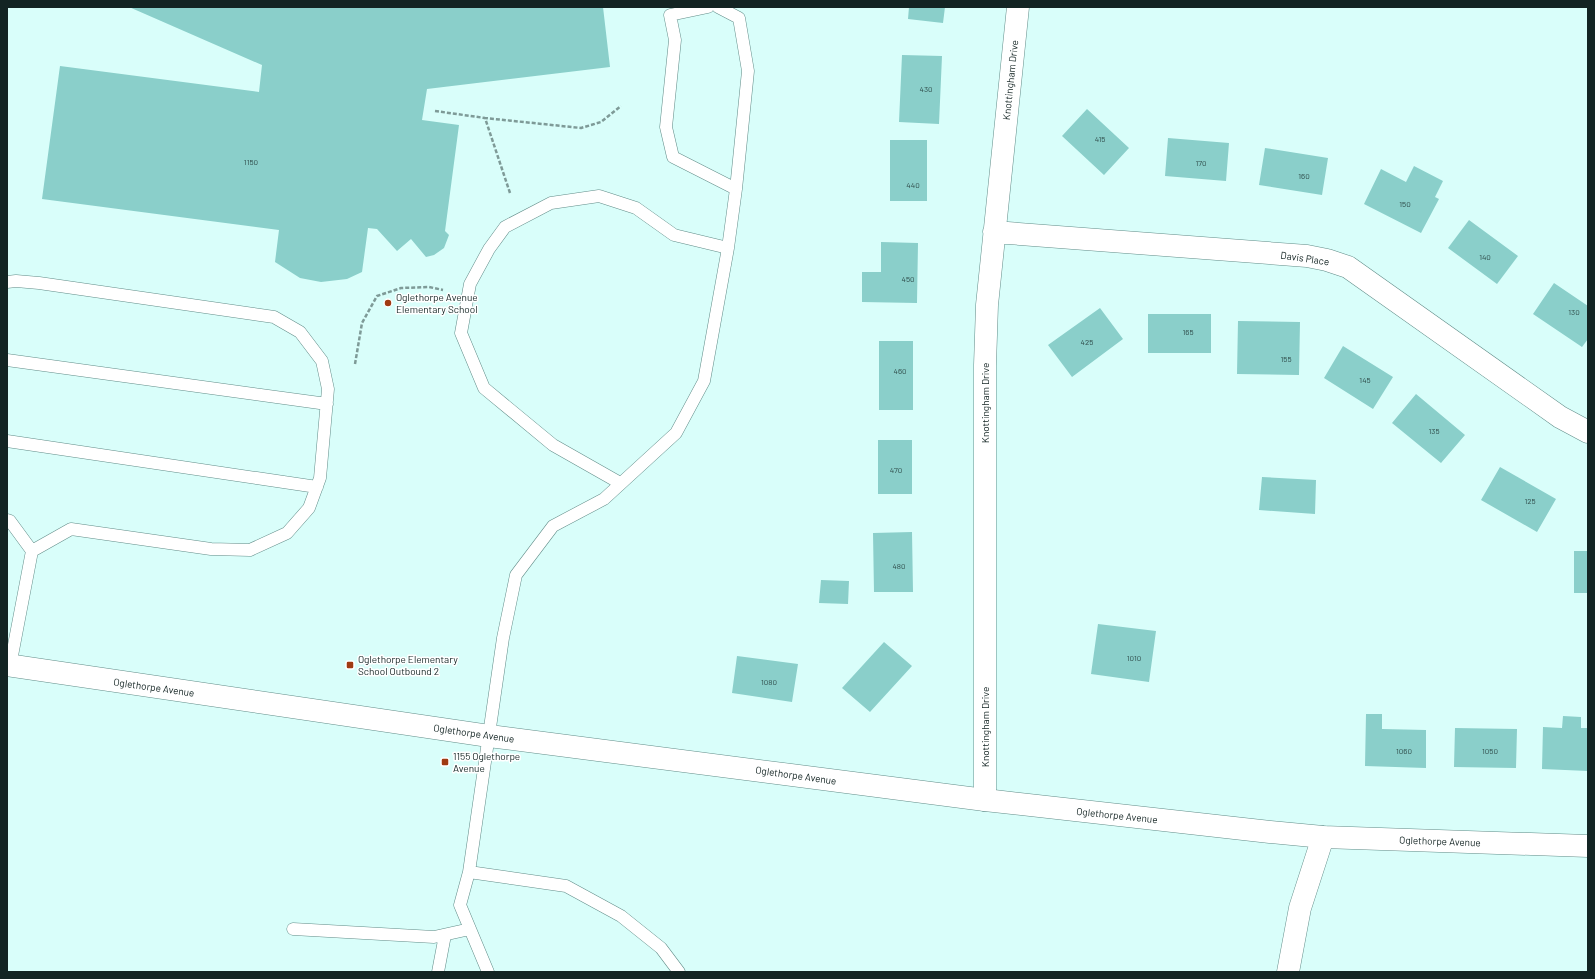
<svg xmlns="http://www.w3.org/2000/svg" width="1595" height="979" font-family="Barlow,sans-serif">
<rect width="100%" height="100%" fill="#d9fefa"/>
<path fill="#8acfca" d="M129 7H603L610 67 427 89 422 120 459 125 445 231 449 235 444 248 434 255 426 257 411 239 397 251 377 229 368 228 362 272 347 279 321 282 300 278 275 262 279 230 42 199 60 66 259 92 262 65Z
M909 7H945L943 23 908 19Z
M902 55 942 56 939 124 899 122Z
M1087 109 1129 148 1104 175 1062 136Z
M1168 138 1229 143 1226 181 1165 176Z
M890 140H927V201H890Z
M1265 148 1328 158 1322 195 1259 185Z
M1414 166 1443 181 1435 197 1439 199 1421 233 1364 204 1381 169 1406 182Z
M1469 220 1518 256 1497 284 1448 248Z
M881 242 918 243 917 303 862 302V272H881Z
M1554 283 1588 306V339L1582 347 1533 314Z
M1100 308 1123 339 1072 377 1048 345Z
M1148 314H1211V353H1148Z
M1238 321 1300 322 1299 375 1237 374Z
M879 341H913V410H879Z
M1343 346 1393 377 1373 409 1324 378Z
M1416 394 1465 435 1441 463 1392 423Z
M878 440H912V494H878Z
M1500 467 1556 499 1537 532 1481 500Z
M1262 477 1316 480 1315 514 1259 510Z
M912 532 913 592H874L873 533Z
M1574 551H1588V593H1574Z
M821 580 849 581 848 604 819 603Z
M1098 624 1156 631 1149 682 1091 674Z
M884 642 912 666 870 712 842 688Z
M737 656 798 664 792 702 732 693Z
M1366 714H1382V729L1426 730V768L1365 766Z
M1563 716 1581 717V728H1588V771L1542 769 1543 727 1562 728Z
M1455 728 1517 729 1516 768 1454 767Z"/>
<g fill="none" stroke-linecap="round" stroke-linejoin="round">
<g stroke="#628d89" stroke-width="13">
<path id="service" d="M708 7 670 15 675 40 666 127 673 157 736 189
M7 282 16 281 39 283 274 317 300 332 322 361 328 389 320 478 309 508 287 533 250 550 211 549 71 529 32 551
M7 360 327 404
M7 441 317 487
M620 483 553 445 484 388 461 333 470 284 489 249 505 227 551 203 599 196 636 208 674 235 728 248
M7 520 10 521 32 551 10 666
M469 872 566 886 621 916 661 948 679 972
M293 929 434 937 470 929
M438 972 445 935
M488 972 460 905 469 872 503 638 516 575 553 526 604 499 676 433 704 381 728 248 736 189 748 71 739 18 718 7"/>
</g>
<g stroke="#628d89" stroke-width="23">
<path id="minor" d="M994 232 1307 256 1327 260 1348 267 1560 417 1588 432
M985 800V365L987 305 1018 7"/>
</g>
<g stroke="#628d89" stroke-width="23">
<path id="tertiary" d="M1288 972 1300 908 1323 837"/>
</g>
<g stroke="#628d89" stroke-width="23">
<path id="secondary" d="M7 665 489 736 985 800 1270 832 1323 837 1588 846"/>
</g>
<path stroke="#7e9a97" stroke-width="2.5" stroke-dasharray="4 2" stroke-linecap="butt" d="M435 111 485 118
M510 193 485 118 581 128 601 122 621 106
M355 364 362 323 377 296 401 288 429 287 443 290"/>
<use href="#service" stroke="#fff" stroke-width="12"/>
<use href="#minor" stroke="#fff" stroke-width="22"/>
<use href="#tertiary" stroke="#fff" stroke-width="22"/>
<use href="#secondary" stroke="#fff" stroke-width="22"/>
</g>
<g fill="#a03a12" stroke="#fff" stroke-width="1.5">
<circle cx="388" cy="303" r="4"/>
<rect x="346" y="661" width="8" height="8" rx="2"/>
<rect x="441" y="758" width="8" height="8" rx="2"/>
</g>
<g text-anchor="middle" dominant-baseline="central" stroke-width="3" stroke-linejoin="round" paint-order="stroke">
<g font-size="8" fill="#314f4d">
<text x="926" y="89">430</text>
<text x="1100" y="139">415</text>
<text x="251" y="162">1150</text>
<text x="1201" y="163">170</text>
<text x="1304" y="176">160</text>
<text x="913" y="185">440</text>
<text x="1405" y="204">150</text>
<text x="1485" y="257">140</text>
<text x="908" y="279">450</text>
<text x="1574" y="312">130</text>
<text x="1188" y="332">165</text>
<text x="1087" y="342">425</text>
<text x="1286" y="359">155</text>
<text x="900" y="371">460</text>
<text x="1365" y="380">145</text>
<text x="1434" y="431">135</text>
<text x="896" y="470">470</text>
<text x="1530" y="501">125</text>
<text x="899" y="566">480</text>
<text x="1134" y="658">1010</text>
<text x="769" y="682">1080</text>
<text x="1404" y="751">1060</text>
<text x="1490" y="751">1050</text>
</g>
<g font-size="10" fill="#132423" stroke="#fff">
<text transform="translate(1010 80) rotate(-84)">Knottingham Drive</text>
<text transform="translate(1305 258) rotate(8)">Davis Place</text>
<text transform="translate(985 403) rotate(-90)">Knottingham Drive</text>
<text transform="translate(154 687) rotate(8)">Oglethorpe Avenue</text>
<text transform="translate(985 727) rotate(-90)">Knottingham Drive</text>
<text transform="translate(474 733) rotate(8)">Oglethorpe Avenue</text>
<text transform="translate(796 775) rotate(8)">Oglethorpe Avenue</text>
<text transform="translate(1117 815) rotate(6)">Oglethorpe Avenue</text>
<text transform="translate(1440 841) rotate(2)">Oglethorpe Avenue</text>
</g>
<g font-size="10" fill="#132423" stroke="#fff" text-anchor="start">
<text x="396" y="297">Oglethorpe Avenue<tspan x="396" dy="12">Elementary School</tspan></text>
<text x="358" y="659">Oglethorpe Elementary<tspan x="358" dy="12">School Outbound 2</tspan></text>
<text x="453" y="756">1155 Oglethorpe<tspan x="453" dy="12">Avenue</tspan></text>
</g>
</g>
<rect width="1595" height="979" fill="none" stroke="#132423" stroke-width="16"/>
</svg>
